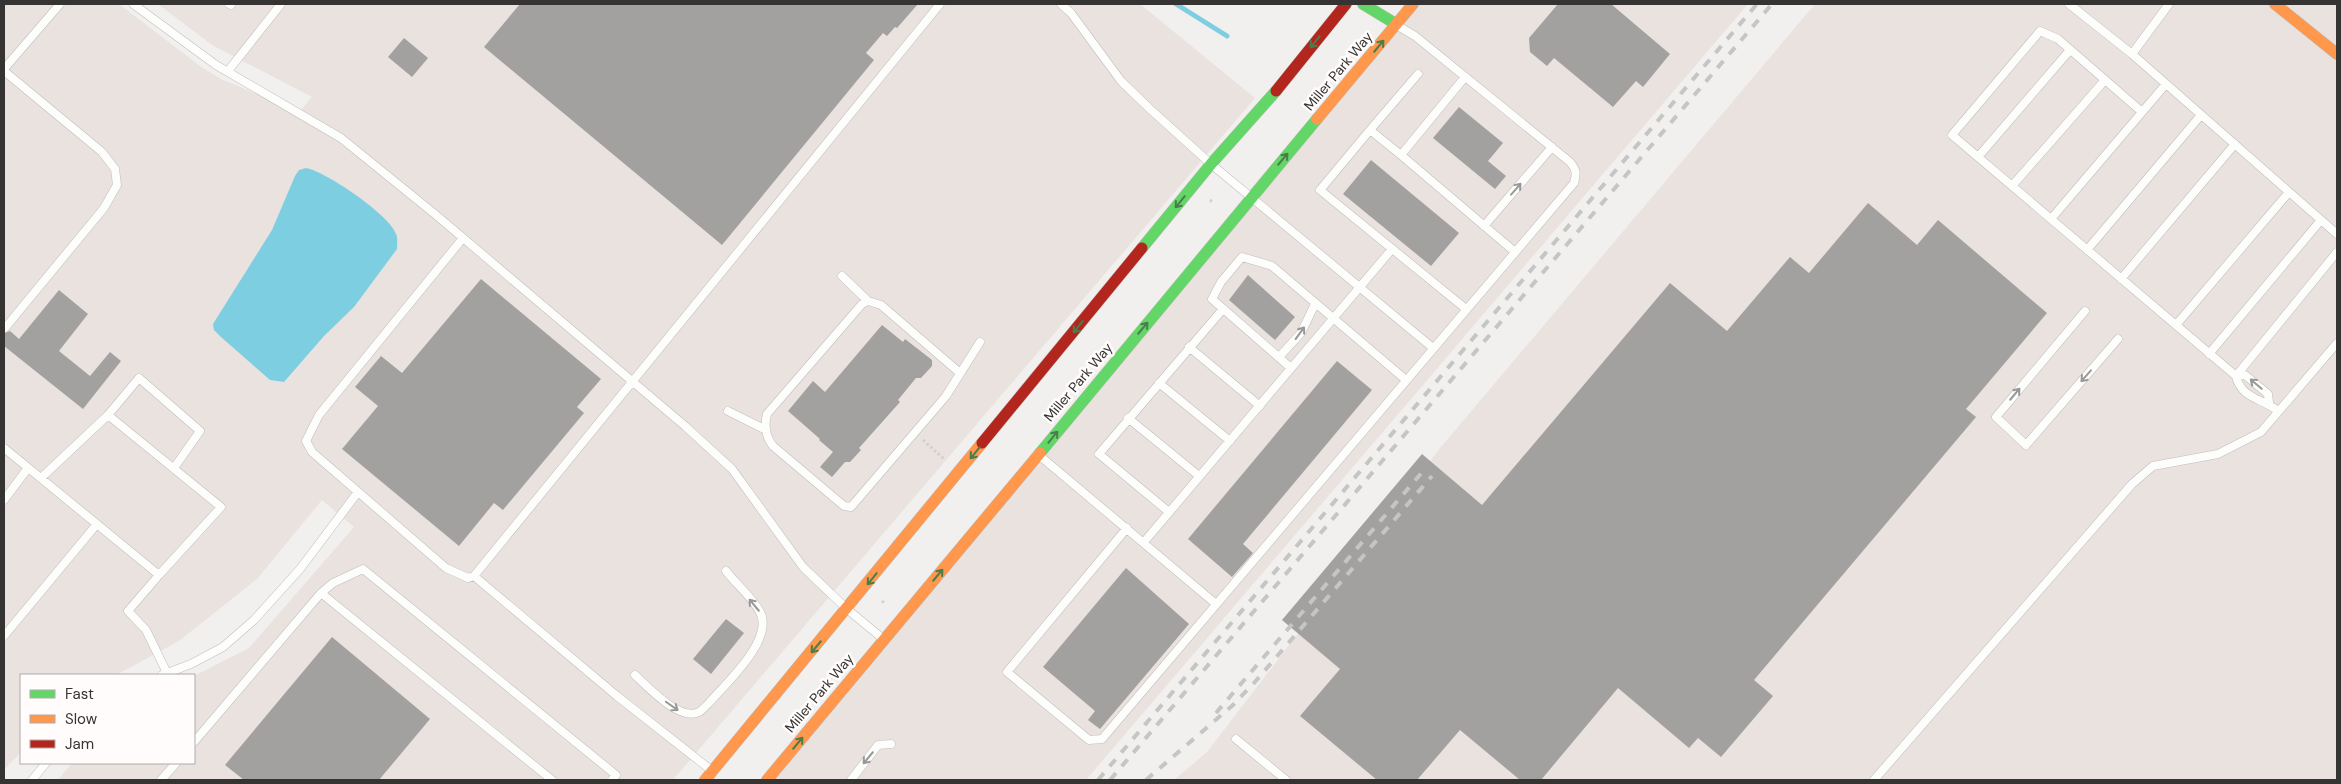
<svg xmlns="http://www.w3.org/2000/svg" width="2341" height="784" font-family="'DM Sans',sans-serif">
<rect width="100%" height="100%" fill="#f2f0ee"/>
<path fill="#e9e2de" d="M4 4H119L200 66 221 79 267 98 296 116 312 97 212 45 158 4H1140L1255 98 673 780H58L72 763H194V676L249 648 354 527 322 500 257 579 179 641 116 675H21V752L5 769 4 767Z
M1413 4H1748L1086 780H767Z
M1815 4H2337V780H1174L1207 752 1441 447Z"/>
<path fill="#7ecee2" d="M306 168C325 171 390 215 396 234 398 238 397 244 397 249L354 307 324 336 284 382 270 380 221 337 214 330 213 324 272 230 295 176 299 170Z"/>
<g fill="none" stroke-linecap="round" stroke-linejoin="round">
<path stroke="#7ecee2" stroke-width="5" d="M1176 4 1227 36"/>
</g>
<path fill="#a3a1a0" d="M520 4H918L897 28 895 27 887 36 883 33 866 53 874 60 722 245 484 47Z
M1558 4H1611L1670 54 1643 87 1636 81 1613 107 1554 58 1547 66 1530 52 1529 38Z
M404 38 428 58 412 77 388 57Z
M1459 107 1503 143 1488 161 1506 176 1495 189 1433 138Z
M1371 160 1459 233 1431 266 1343 194Z
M1868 203 1917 245 1938 220 2047 313 1966 409 1976 417 1754 680 1773 696 1721 757 1698 738 1689 748 1618 688 1541 780H1520L1460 730 1417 780H1377L1300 716 1340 669 1282 620 1422 454 1482 505 1670 283 1727 331 1790 257 1809 273Z
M1248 275 1295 317 1275 340 1229 300Z
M481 279 601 379 577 407 584 413 503 510 494 503 459 546 342 449 378 406 355 387 381 356 402 373Z
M59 290 88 314 59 351 90 376 110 352 121 361 83 409 4 346V333L10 331 19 339Z
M882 325 903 342 905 339 932 360V366L921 378H916L898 400 900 402 859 448 861 450 850 462H845L832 477 820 467 833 452 819 440 820 439 788 411 813 381 825 392Z
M1337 361 1372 390 1243 544 1253 553 1232 577 1188 539Z
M1126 568 1189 624 1100 729 1088 720 1095 711 1043 667Z
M726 619 744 633 711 674 693 659Z
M332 637 430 719 379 780H244L225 765Z"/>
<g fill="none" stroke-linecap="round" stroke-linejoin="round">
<g stroke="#bfbebc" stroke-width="9">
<path id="lane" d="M133 4 216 65 341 138 436 215 685 426 732 469 803 567 847 609 882 638
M229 4 231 5
M1061 4 1071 13 1121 81 1150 109 1211 164 1433 348
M2069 4 2132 54
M2169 4 2132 54 2337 234
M4 69 60 4
M4 71 102 152 115 169 117 185 104 208 5 328
M228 71 281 4
M1465 77 1401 155 1515 252
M2142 112 2058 39 2040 31 1952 135 2236 376 2337 252
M1370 130 1320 190 1466 309
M1401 155 1370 130 1418 74
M1978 157 2070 50
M2012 186 2105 80
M2051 219 2166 84
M1484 226 1552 147
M463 238 319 415 306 441 312 452 446 568 468 578 474 576 617 696 711 770
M2087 250 2201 115
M842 276 868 301
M2121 279 2235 144
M2085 311 1996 417 2026 445 2118 339
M2176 325 2289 192
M1189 347 1260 406
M2209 354 2321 220
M1279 357 1301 333 1315 304
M1291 368 1212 299 1221 282 1242 257 1272 266 1406 380
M960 373 881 305 868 301 862 304 767 414C764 426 765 436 773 446L844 506 851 507 946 396 980 342
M1159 383 1230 441
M2269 403 2268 394 2245 375 2236 376C2241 399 2264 399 2278 411
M728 411 766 430
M108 415 139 378 200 431 174 468
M1128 418 1199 476
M4 448 159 575 128 611 146 630 167 673
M1040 456 1216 604
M41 478 108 415 221 507 159 575
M4 500 28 468
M1169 512 1099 454 1223 309
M1127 528 1007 672 1089 740 1102 739 1574 183C1577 173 1576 169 1570 162L1415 36 1398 26
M1144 542 1392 249
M474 576 940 4
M321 593 552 780
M4 636 97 524
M162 675 191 664 223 647 254 620 300 569 358 492
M635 675C648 687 680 722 699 712 702 711 705 706 708 704 724 685 775 640 760 612 752 597 736 584 726 571
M1236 739 1286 780
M194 742 321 593 333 583 363 569 616 775 612 780
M32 780 46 763
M161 780 176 763
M851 780 878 745 891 744
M1874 780 2132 484 2153 466 2218 454 2261 432 2337 343"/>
</g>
<g stroke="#bfbebc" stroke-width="12">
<path id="fast" d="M1363 4 1396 24
M1142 248 1211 164 1276 91
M1040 453 1317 119"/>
</g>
<g stroke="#bfbebc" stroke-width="12">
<path id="slow" d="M2275 4 2337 54
M1317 119 1413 4
M705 780 982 443
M767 780 1040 453"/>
</g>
<g stroke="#bfbebc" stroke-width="12">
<path id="jam" d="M1276 91 1346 4
M982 443 1142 248"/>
</g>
<path stroke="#d1d1d0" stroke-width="3" stroke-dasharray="2.5 2.5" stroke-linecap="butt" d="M1210 200 1214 203
M923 440 944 459
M882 601 885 604"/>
<use href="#lane" stroke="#fdfdfc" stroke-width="8"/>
<use href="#fast" stroke="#63d668" stroke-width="11"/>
<use href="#slow" stroke="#ff974d" stroke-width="11"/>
<use href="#jam" stroke="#b3261e" stroke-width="11"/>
<path stroke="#c5c5c4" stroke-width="4" stroke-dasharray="9 9" stroke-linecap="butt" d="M1216 713 1424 470
M1098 780 1757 4
M1110 780 1772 4
M1146 780 1233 705 1254 683 1432 476"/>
</g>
<defs><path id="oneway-shaft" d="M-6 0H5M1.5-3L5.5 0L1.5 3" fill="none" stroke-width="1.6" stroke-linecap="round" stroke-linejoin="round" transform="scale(1.25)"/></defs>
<g stroke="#4a7d4b">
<use href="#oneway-shaft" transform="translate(1315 42) rotate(129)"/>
<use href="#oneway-shaft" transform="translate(1379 46) rotate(-50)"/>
<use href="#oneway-shaft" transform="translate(1283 159) rotate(-50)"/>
<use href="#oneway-shaft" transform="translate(1180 202) rotate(129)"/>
<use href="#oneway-shaft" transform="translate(1078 327) rotate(129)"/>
<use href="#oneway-shaft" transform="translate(1143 328) rotate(-50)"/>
<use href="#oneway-shaft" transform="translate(1053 437) rotate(-51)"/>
<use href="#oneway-shaft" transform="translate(975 453) rotate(129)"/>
<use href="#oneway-shaft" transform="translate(938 575) rotate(-50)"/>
<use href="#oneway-shaft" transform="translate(872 579) rotate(129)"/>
<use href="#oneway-shaft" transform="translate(816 647) rotate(130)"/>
<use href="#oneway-shaft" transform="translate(798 743) rotate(-50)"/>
</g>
<g stroke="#999898">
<use href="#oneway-shaft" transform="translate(1516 189) rotate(-49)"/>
<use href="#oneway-shaft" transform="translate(1300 333) rotate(-54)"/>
<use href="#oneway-shaft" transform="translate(2086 376) rotate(131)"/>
<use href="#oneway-shaft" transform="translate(2256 384) rotate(-140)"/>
<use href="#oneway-shaft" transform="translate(2015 394) rotate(-50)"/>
<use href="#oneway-shaft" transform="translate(754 605) rotate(-130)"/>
<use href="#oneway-shaft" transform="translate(672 706) rotate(35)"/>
<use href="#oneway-shaft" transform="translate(868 758) rotate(130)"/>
</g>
<g text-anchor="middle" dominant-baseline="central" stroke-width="5" stroke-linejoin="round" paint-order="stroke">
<g font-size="14" fill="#353433" stroke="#fffcfb">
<text transform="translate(1338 71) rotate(-50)">Miller Park Way</text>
<text transform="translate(1078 382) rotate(-50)">Miller Park Way</text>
<text transform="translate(819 693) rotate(-50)">Miller Park Way</text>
</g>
</g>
<rect width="2341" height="784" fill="none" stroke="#353433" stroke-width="10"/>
<rect x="20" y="674" width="175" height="90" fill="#fffcfb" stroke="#aeacab"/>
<rect x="30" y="690" width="25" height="8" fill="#63d668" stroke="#aeacab"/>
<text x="65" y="699" font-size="15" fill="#353433">Fast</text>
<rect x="30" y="715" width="25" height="8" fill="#ff974d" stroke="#aeacab"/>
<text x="65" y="724" font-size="15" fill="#353433">Slow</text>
<rect x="30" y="740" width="25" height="8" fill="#b3261e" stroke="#aeacab"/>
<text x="65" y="749" font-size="15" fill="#353433">Jam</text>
</svg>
